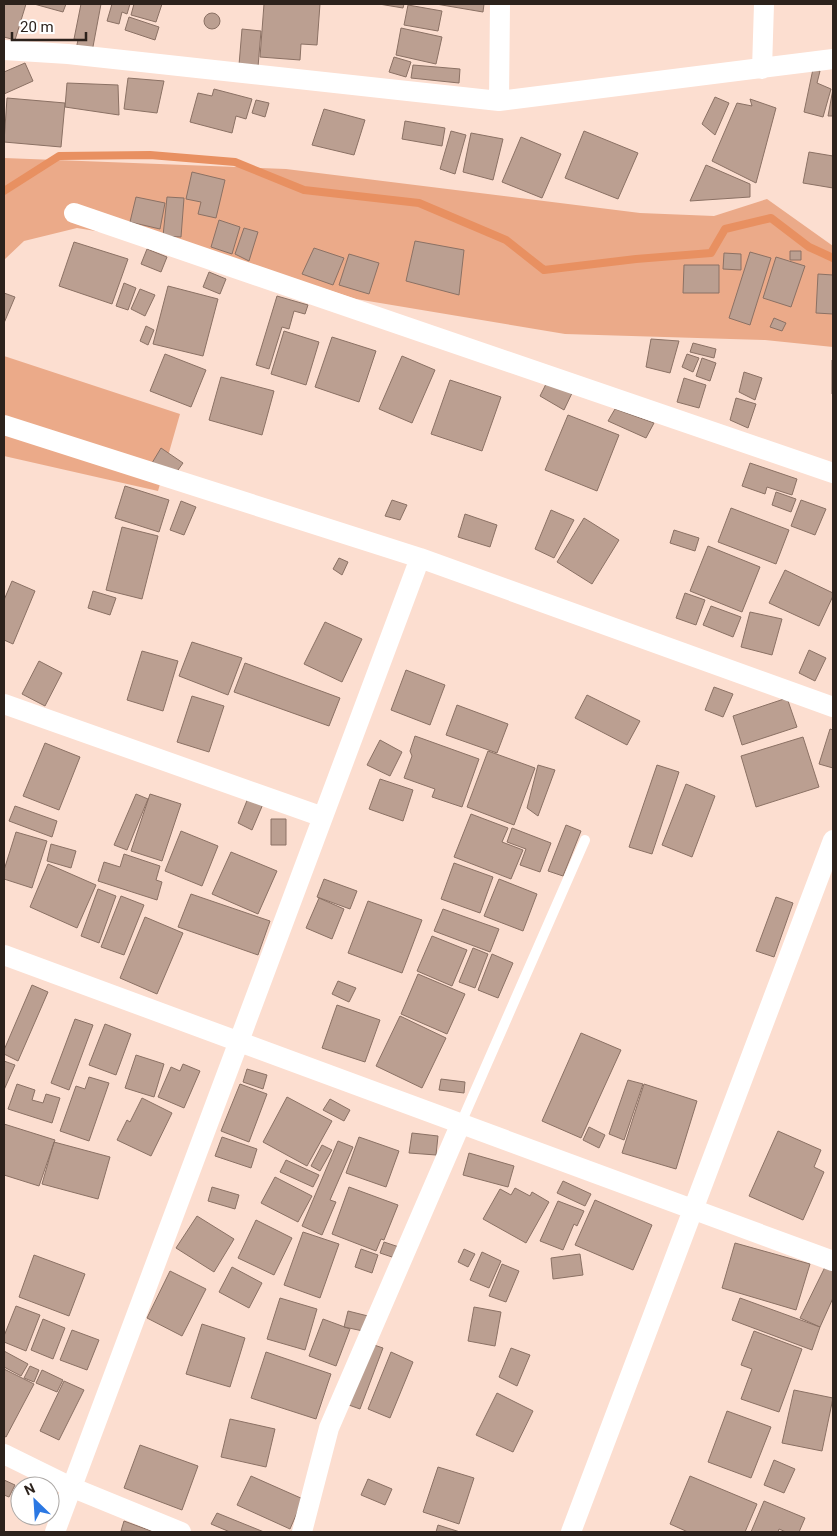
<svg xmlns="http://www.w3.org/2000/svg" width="837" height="1536" font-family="Roboto,sans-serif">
<rect width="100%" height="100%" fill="#fcded0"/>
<path fill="#ebaa89" d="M4 158 286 169 640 213 714 216 767 199 833 246V347L765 340 565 334 356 299 199 248 77 228 24 241 4 260Z
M4 356 180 414 158 491 4 456Z"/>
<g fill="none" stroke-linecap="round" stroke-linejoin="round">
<path stroke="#e89061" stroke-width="8" d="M4 191 59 156 150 155 235 162 304 190 419 203 506 240 544 270 636 259 711 253 725 229 771 218 809 247 833 258"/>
</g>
<path fill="#bb9f91" stroke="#8b7164" d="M4 4H26L15 40 4 37Z
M34 4H66L63 12Z
M81 4H101L92 52 76 49 78 40 74 39Z
M112 4H130L127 14 122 12 119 24 107 21Z
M134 4H162L156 22 131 15Z
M264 4H320L317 45 301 44 300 60 260 57Z
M379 4H404L403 8Z
M436 4H484L483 12Z
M408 5 442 11 438 31 404 25Z
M204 21a8 8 0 1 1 16 0a8 8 0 1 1-16 0Z
M129 17 159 27 155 40 125 30Z
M401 28 442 37 436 64 396 55Z
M242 29 261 31 258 67 239 65Z
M394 57 411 62 406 77 389 72Z
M25 63 33 81 4 94V72Z
M413 65 460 69 459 83 411 78Z
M813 69 820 71 817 83 831 89 823 117 804 112Z
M128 78 164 81 157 113 124 109Z
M67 83 118 85 119 115 65 107Z
M214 89 252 99 246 119 236 116 232 133 190 122 198 93 212 96Z
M833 89V116H828Z
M715 97 729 103 715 135 702 124Z
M7 98 65 103 61 147 4 142Z
M750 99 776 108 756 183 712 161 737 103 752 106Z
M256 100 269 103 265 117 252 113Z
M324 109 365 120 354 155 312 145Z
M405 121 445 128 442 146 402 139Z
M451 131 466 135 455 174 440 169Z
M584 131 638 153 618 199 565 178Z
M471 133 503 139 493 180 463 172Z
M521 137 561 154 542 198 502 182Z
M809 152 833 156V188L803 183Z
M706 165 750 184V197L690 201Z
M192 172 225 180 216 218 198 214 201 202 186 199Z
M136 197 165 203 160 229 130 222Z
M167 197 184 198 181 237 163 236Z
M219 220 240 227 232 254 211 247Z
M244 228 258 232 249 261 235 254Z
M415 241 464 250 459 295 406 281Z
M74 242 128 259 112 304 59 286Z
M314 248 344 258 333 285 302 274Z
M147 249 167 257 161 272 141 264Z
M790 251H801V260H790Z
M750 252 771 258 750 325 729 318Z
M724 253 741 254V270L723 269Z
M349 254 379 263 369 294 339 285Z
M776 257 805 266 791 307 763 298Z
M684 265H719V293H683Z
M209 272 226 279 220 294 203 287Z
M818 274 833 275V314L816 313Z
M124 283 136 288 128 310 116 306Z
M168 286 218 299 203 356 153 344Z
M140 289 155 295 145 316 131 309Z
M4 293 15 297 4 323Z
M277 296 308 305 305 314 294 311 289 329 282 327 269 369 256 365Z
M774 318 786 323 782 331 770 327Z
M146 326 154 330 148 345 140 341Z
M284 331 319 342 306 385 271 374Z
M332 337 376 351 359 402 315 387Z
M651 339 679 341 670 373 646 367Z
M693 343 716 349 714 358 690 352Z
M165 354 206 370 191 407 150 391Z
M687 354 699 358 693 372 682 367Z
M402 356 435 370 412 423 379 409Z
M702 358 716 363 710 381 696 376Z
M832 360H833V394H832Z
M744 372 762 378 755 400 739 392Z
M221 377 274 391 262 435 209 420Z
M684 378 706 385 699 408 677 402Z
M450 380 501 397 482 451 431 434Z
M547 382 573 391 564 410 540 396Z
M736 398 756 404 748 428 730 420Z
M615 409 654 423 646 438 608 421Z
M568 415 619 435 597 491 545 470Z
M161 448 183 463 173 477 152 463Z
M750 463 797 479 792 495 767 487 765 494 742 486Z
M125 486 169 500 159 532 115 518Z
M776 492 796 499 791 512 772 505Z
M392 500 407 505 400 520 385 516Z
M801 500 826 509 815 535 791 526Z
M181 501 196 507 184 535 170 530Z
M731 508 789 530 776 564 718 542Z
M551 510 574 520 554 558 535 549Z
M465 514 497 525 490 547 458 537Z
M584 518 619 540 592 584 557 562Z
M122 527 158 536 142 599 106 590Z
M674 530 699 538 695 551 670 543Z
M708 546 760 567 742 612 690 591Z
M339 558 348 562 342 575 333 569Z
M785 570 833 593V596L819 626 769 603Z
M12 581 35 591 13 644 4 640V600Z
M93 591 116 598 110 615 88 608Z
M685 593 705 600 696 625 676 618Z
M711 606 741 617 733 637 703 625Z
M750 612 782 619 772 655 741 647Z
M325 622 362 639 342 682 304 664Z
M192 642 242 658 228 695 179 676Z
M809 650 826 658 815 681 799 673Z
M142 651 178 661 163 711 127 700Z
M39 661 62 673 45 706 22 694Z
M245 663 340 698 329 726 234 692Z
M406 670 445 685 430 725 391 710Z
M714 687 733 694 723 717 705 710Z
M587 695 640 721 627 745 575 718Z
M192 696 224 706 209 752 177 742Z
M787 698 797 727 742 745 733 716Z
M457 705 508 724 497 753 446 735Z
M830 729 833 730V768L819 764Z
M415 736 479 759 462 807 432 797 435 789 404 778 412 756 410 751Z
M803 737 819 787 756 807 741 756Z
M380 740 402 752 390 776 367 765Z
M45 743 80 757 59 810 23 796Z
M488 751 535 768 514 825 467 807Z
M538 765 555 770 538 816 527 808Z
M657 765 679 772 652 854 629 847Z
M380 779 413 790 403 821 369 809Z
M686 784 715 796 692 857 662 845Z
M136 794 148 799 127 850 114 845Z
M150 794 181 804 162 861 131 851Z
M248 798 263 804 252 830 238 823Z
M15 806 57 821 52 837 9 821Z
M471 814 508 828 502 842 523 850 511 879 454 857Z
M271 819H286V845H271Z
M566 825 581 831 563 876 548 871Z
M512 828 551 843 540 872 520 865 526 849 507 842Z
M181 831 218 846 202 886 165 871Z
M16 832 47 841 32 888 4 879V870Z
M51 844 76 851 71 868 47 861Z
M231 852 277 871 258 914 212 894Z
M124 854 160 866 156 880 162 882 157 900 98 881 104 862 120 867Z
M454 863 493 877 480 913 441 899Z
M48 864 96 885 77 928 30 907Z
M324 879 357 891 350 909 317 897Z
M499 879 537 894 523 931 484 916Z
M98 889 116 896 99 943 81 936Z
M191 894 270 921 258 955 178 927Z
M121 896 144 905 124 955 101 947Z
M776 897 793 903 774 957 756 951Z
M319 898 344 909 332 939 306 928Z
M368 901 422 920 402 973 348 953Z
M443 909 499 929 490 952 434 931Z
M145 917 183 933 157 994 120 978Z
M432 936 467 950 452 986 417 971Z
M473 948 488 954 475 988 459 982Z
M492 954 513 963 498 998 478 990Z
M418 974 465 994 447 1034 401 1014Z
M338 981 356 988 349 1002 332 994Z
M32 985 48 992 18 1061 4 1054V1050Z
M337 1005 380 1020 365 1062 322 1048Z
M400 1016 446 1038 422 1088 376 1066Z
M75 1019 93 1025 69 1090 51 1083Z
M105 1024 131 1034 116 1075 89 1065Z
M581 1033 621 1050 581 1138 542 1121Z
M136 1055 164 1064 154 1097 125 1088Z
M4 1061 15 1065 4 1090Z
M183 1064 200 1071 184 1108 158 1097 171 1067 180 1071Z
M247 1069 267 1075 263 1089 243 1082Z
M89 1077 109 1083 89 1141 60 1131 76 1086 85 1089Z
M441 1079 465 1082 464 1093 439 1090Z
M628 1080 643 1084 624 1140 609 1134Z
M17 1084 35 1090 32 1100 43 1103 46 1094 60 1098 52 1123 8 1109Z
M240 1084 267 1094 249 1142 221 1131Z
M644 1084 697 1101 676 1169 622 1153Z
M287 1097 332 1121 307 1166 263 1142Z
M142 1098 172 1113 151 1156 117 1140 127 1120 130 1122Z
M330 1099 350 1110 344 1121 323 1110Z
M4 1124 55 1140 39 1186 4 1175Z
M589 1127 605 1135 599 1148 583 1140Z
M778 1131 821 1150 814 1167 824 1172 803 1220 749 1196Z
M412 1133 438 1136 436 1155 409 1153Z
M222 1137 257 1149 251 1168 215 1156Z
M359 1137 399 1151 386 1187 346 1173Z
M338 1141 353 1147 330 1200 336 1202 322 1235 302 1226Z
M54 1142 110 1157 98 1199 42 1184Z
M322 1145 332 1150 320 1171 311 1166Z
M469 1153 514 1166 508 1187 463 1175Z
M286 1160 319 1175 313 1187 280 1172Z
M275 1177 312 1196 298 1222 261 1203Z
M563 1181 591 1194 585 1206 557 1193Z
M212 1187 239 1195 235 1209 208 1201Z
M349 1187 398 1205 384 1240 381 1239 376 1251 332 1234Z
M515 1188 530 1196 532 1192 549 1202 526 1243 483 1219 500 1189 511 1195Z
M595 1200 652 1225 633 1270 575 1245Z
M558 1201 584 1211 577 1226 574 1224 563 1250 540 1241Z
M197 1216 234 1239 214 1272 176 1248Z
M256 1220 292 1238 274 1275 238 1258Z
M303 1232 339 1244 320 1298 284 1285Z
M384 1242 402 1248 398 1259 380 1253Z
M735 1243 810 1264 796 1310 722 1288Z
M361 1249 378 1255 372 1273 355 1267Z
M464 1249 475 1254 468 1267 458 1262Z
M482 1252 501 1261 489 1288 470 1280Z
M580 1254 583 1275 553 1279 551 1258Z
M34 1255 85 1274 69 1316 19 1297Z
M502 1264 519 1271 506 1302 489 1296Z
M232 1267 262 1283 249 1308 219 1292Z
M825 1267 833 1271V1298L820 1327 800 1318Z
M170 1271 206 1289 182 1336 147 1318Z
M280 1298 317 1309 305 1350 267 1339Z
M740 1298 820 1327 812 1350 732 1320Z
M16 1306 40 1315 26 1351 4 1342V1336Z
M474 1307 501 1312 495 1346 468 1341Z
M348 1311 372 1317 368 1332 344 1327Z
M43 1319 65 1328 53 1359 31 1350Z
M323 1319 350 1329 336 1366 309 1356Z
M202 1324 245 1338 230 1387 186 1374Z
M72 1330 99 1340 87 1370 60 1360Z
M754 1331 802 1349 779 1412 741 1399 752 1369 741 1365Z
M368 1343 383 1348 360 1409 346 1404Z
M511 1348 530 1355 517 1386 499 1377Z
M4 1351 28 1364 21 1376 4 1367Z
M266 1352 331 1374 316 1419 251 1398Z
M391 1352 413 1362 390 1418 368 1409Z
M30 1366 39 1370 34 1382 24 1378Z
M4 1369 34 1384 6 1437 4 1436Z
M42 1370 63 1380 57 1392 36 1383Z
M64 1381 84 1390 59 1440 40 1431Z
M794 1390 833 1398 822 1451 782 1443Z
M497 1393 533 1411 513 1452 476 1435Z
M727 1411 771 1427 751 1478 708 1462Z
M230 1419 275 1429 266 1467 221 1457Z
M140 1445 198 1466 182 1510 124 1488Z
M774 1460 795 1469 784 1493 764 1485Z
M438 1467 474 1478 459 1524 423 1512Z
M251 1476 303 1499 290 1529 237 1505Z
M690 1476 757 1504 745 1532H688L670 1524Z
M368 1479 392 1489 385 1505 361 1495Z
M4 1480 15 1485 9 1497 4 1495Z
M764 1501 805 1518 799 1532H786L779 1529 778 1532H751Z
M217 1513 264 1532H230L211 1524Z
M124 1521 154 1532 121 1531Z
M438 1525 460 1532H436Z"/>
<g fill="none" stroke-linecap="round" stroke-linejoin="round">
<path stroke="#fff" stroke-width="10" d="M461 1123 585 840"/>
<path stroke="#fff" stroke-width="20" d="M4 50 68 54 499 101 833 59
M762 69 764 4
M499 101 500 4
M74 213 833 473
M4 425 420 558 833 707
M4 704 323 817
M4 955 833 1261
M4 1454 71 1487 181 1532
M55 1532 420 558
M302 1532 329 1428 461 1123
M571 1532 833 840"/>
</g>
<rect width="837" height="1536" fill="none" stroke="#2c221c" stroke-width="10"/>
<g transform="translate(35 1501) rotate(335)"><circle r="24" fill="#ffffff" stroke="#aba7a4"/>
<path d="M0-4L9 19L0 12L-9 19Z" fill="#2b78e3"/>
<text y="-8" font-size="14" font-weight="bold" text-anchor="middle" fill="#2c221c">N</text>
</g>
<path d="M12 32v8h74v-8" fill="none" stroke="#2c221c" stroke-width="2.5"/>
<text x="20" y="32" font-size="15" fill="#2c221c" stroke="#ffffff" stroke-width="4" paint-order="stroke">20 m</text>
</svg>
